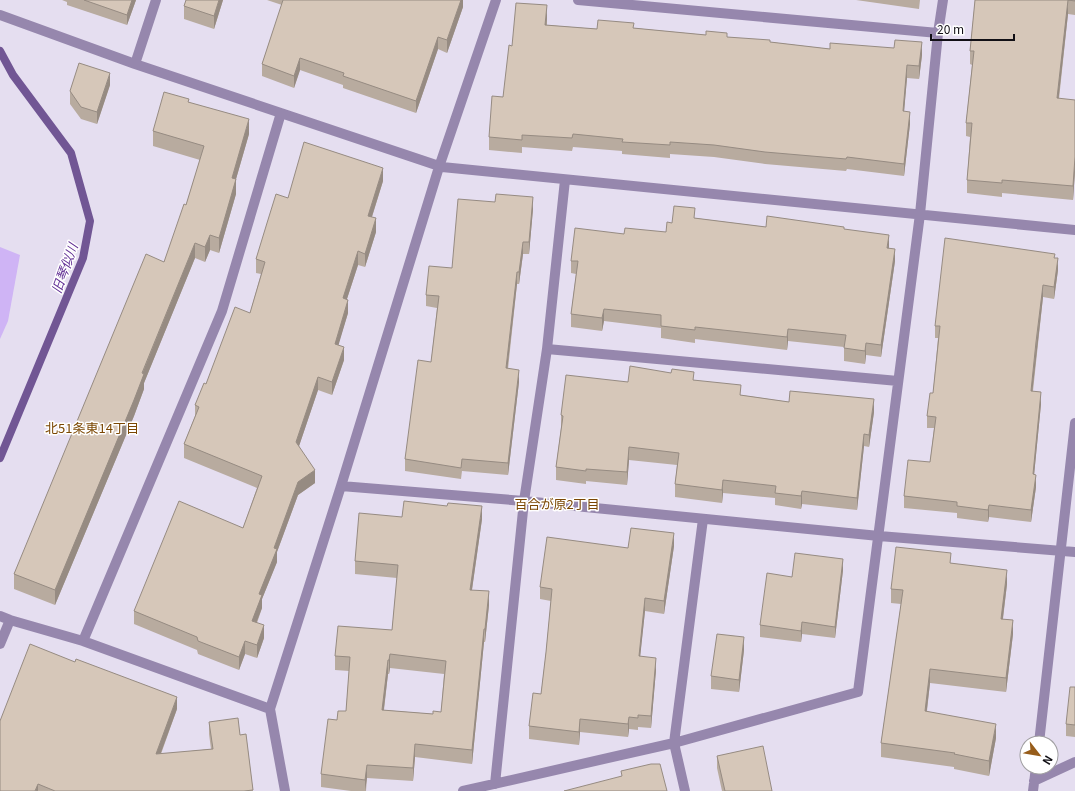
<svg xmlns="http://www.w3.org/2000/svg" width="1075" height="791" font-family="Georgia,'Noto Sans JP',serif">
<rect width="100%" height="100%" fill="#e5def0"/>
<path fill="#cfb4f5" d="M0 247 20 255 8 321 0 339Z"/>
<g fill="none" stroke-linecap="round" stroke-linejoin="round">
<path stroke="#715694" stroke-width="8" d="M0 51 13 75 71 153 90 221 83 258 0 458"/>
<path stroke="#9687ad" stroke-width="10" d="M578 0 938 33
M0 15 135 64 442 167 1075 230
M135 64 156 0
M547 349 898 381
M341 486 524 501 879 536 1075 552
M0 616 10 620 83 641 270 709
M83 641 222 311 281 113
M0 644 10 620
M1039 743 1075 423
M1034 781 1075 762
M495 784 524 501 547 349 565 180
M285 791 270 709 341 486 439 167 496 0
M463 791 674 743 858 692 920 214 938 33 943 0
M685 791 674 743 703 519
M1033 791 1036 767"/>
</g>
<path fill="#b8ab9f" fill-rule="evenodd" d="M62 0H136L127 25 67 5V2Z
M186 0H223L214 29 184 19V6Z
M267 0H463V7L447 53 438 49 416 113 343 88V85L300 70 294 88 262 76V64L282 5Z
M856 0H920L919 9Z
M975 0H1075V15L1068 14 1059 99 1075 100V171L1073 200 1002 193V197L967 193V180L970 137 966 136V123L972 65 970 64V51Z
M547 18V25L597 29 634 28 706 35 727 37 770 42 830 49 922 55 919 79 907 78 904 111 910 124 904 176 847 169 846 171 765 164 714 157 670 154V158L622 154V151L573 147 572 151 522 147V153L489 150V137L503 97 512 46Z
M110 85 97 124 81 119 70 104V91Z
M189 102 249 134 236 179V194L219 253 210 250 205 262 195 258 144 383V389L134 416 55 605 14 589V574L164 262 186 205 200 160 153 146V131Z
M383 181 372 217 376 232 365 267 358 265 347 299 348 313 338 345 344 360 332 395 318 390 299 446 315 483 298 495 277 552V562L262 599V608L257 623 264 638 257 658 245 654 239 670 198 654 197 650 134 624V611L243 528 257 488 184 458V444L195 416V405L206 384 250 313 261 274 256 273V259L288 198Z
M495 202 533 209 529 254H523L519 284H517L508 369 519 382 508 475 462 471 461 479 405 471V459L431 362 437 308 426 306V295L452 268Z
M695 218 766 227 844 229 888 248 895 261 881 357 866 355 865 364 844 361V347L788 341 787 350 695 339V343L661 338V328L604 321 602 331 571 327V314L576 274 571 273V261L624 234 666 232 672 223Z
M1055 258 1058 270 1054 299 1043 297 1033 391 1041 404 1034 475 1036 487 1031 522 989 517 988 522 957 518V513L904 508V496L930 462 934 428H927V416L933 393 938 338H935V326Z
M694 380 741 395 789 402 874 412 869 447 864 446 857 510 802 504 801 509 775 505V498L723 493 722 503 675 497V484L677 465 629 460 627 485 586 481V484L556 480V467L561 428V415L628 382Z
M402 517 482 519 472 590 489 605 485 642H484L472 764 415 757 413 781 367 778 366 791H351L321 787V774L337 720 346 711 349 671 335 670V656L392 630 397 578 355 574V561ZM390 668 444 674 441 712 433 714 384 710 388 674H389Z
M674 546 664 614 645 611 640 656 656 670 651 728 638 727V730L629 729 628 737 580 732 579 745 529 739V726L541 694 546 652 551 601 540 599V587L628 548Z
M951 563 1007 584 1003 619 1013 634 1006 692 930 683 927 711 996 738 989 776 954 769V767L881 757V743L901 604 891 603V589Z
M843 570 835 638 802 634 801 642 760 637V625L792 577Z
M744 650 739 692 711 689V676Z
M1075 687V737L1066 736V724Z
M177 709 161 754 211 749 209 734V722L240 735 246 734 253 791H0Z
M717 756 772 791H722L717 768Z"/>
<path fill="#968b82" d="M132 0H136L127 25V15Z
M219 0H223L214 29V16Z
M461 0H463V7L447 53V40Z
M1068 0V14L1057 112V98Z
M547 5V18L545 38V25Z
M438 37V49L416 113V101Z
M922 42V55L919 79V66Z
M300 58V70L294 88V76Z
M907 65V78L903 124V111Z
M110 73V85L97 124V112Z
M910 112V124L904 176V164Z
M249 119V134L232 193V178Z
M1075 157V171L1073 200V186Z
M383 168V181L368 229V216Z
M236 179V194L219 253V238Z
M533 197V209L529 254V242Z
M376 218V232L365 267V254Z
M210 235V250L205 262V247Z
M889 235V247L887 260V248Z
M523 242V254L519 284V272Z
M195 243V258L144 383V389L134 416 55 605V590Z
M895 249V261L881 357V345Z
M358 251V265L343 311V298Z
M1058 258V270L1054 299V287Z
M517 272V284L506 380V368Z
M1043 285V297L1031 403V391Z
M348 300V313L335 357V344Z
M604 309V321L602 331V318Z
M788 329V341L787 350V337Z
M866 343V355L865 364V351Z
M344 347V360L332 395V382Z
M519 370V382L508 475V463Z
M318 377V390L296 455V442Z
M1041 392V404L1033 486V474Z
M874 399V412L869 447V435Z
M864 434V446L857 510V498Z
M629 447V460L627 485V472Z
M315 470V483L298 495 277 552V562L262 599V608L252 634V621L259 594 274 548 298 482Z
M1036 475V487L1031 522V510Z
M723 480V493L722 503V490Z
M802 491V504L801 509V496Z
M989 505V517L988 522V510Z
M482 506V519L470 603V590Z
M674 533V546L664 614V601Z
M843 559V570L835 638V627Z
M1007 570V584L1001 633V619Z
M489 591V605L485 642V629Z
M645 598V611L639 668V656Z
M1013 620V634L1006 692V678Z
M802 622V634L801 642V631Z
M264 625V638L257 658V645Z
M484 629V642L472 764V750Z
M744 637V650L739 692V680Z
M245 641V654L239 670V657Z
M390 654V668L389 674V660Z
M656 658V670L651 728V716Z
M388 660V674L382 724V710Z
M930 669V683L925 725V711Z
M177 697V709L156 766V754Z
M629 717V729L628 737V724Z
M580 719V732L579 745V732Z
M996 724V738L989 776V761Z
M415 744V757L413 781V768Z
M367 765V778L365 791V780Z
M38 784V791H35Z"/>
<path fill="#d6c7b9" stroke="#968b82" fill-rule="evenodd" d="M84 0H132L127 15Z
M186 0H219L214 16 184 6Z
M283 0H461L447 40 438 37 416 101 343 76 344 73 300 58 294 76 262 64Z
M975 0H1075V1L1068 0 1057 98 1075 100V157L1073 186 1002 180V183L967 180 972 123H966L974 51H970Z
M516 3 547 5 545 25 597 29 598 20 634 23 633 28 706 35V31L727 33V37L770 40V42L830 49V43L894 48 895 40 922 42 919 66 907 65 903 111 910 112 904 164 847 157 846 159 765 152 714 145 670 142V145L622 142 623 139 573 134 572 138 522 135V140L489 137 492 96 503 97 509 45 512 46Z
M79 63 110 73 97 112 81 107 70 91Z
M164 92 189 99 188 102 249 119 232 178 236 179 219 238 210 235 205 247 195 243 142 373 144 374 134 400 55 590 14 574 146 254 164 262 184 204 186 205 204 146 153 131Z
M304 142 383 168 368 216 376 218 365 254 358 251 343 298 348 300 335 344 344 347 332 382 318 377 296 442 315 470 298 482 274 548 277 549 259 594 262 595 252 621 264 625 257 645 245 641 239 657 198 641 197 637 134 611 179 501 243 528 262 476 184 444 199 407 195 405 204 383 206 384 235 307 250 313 265 262 256 259 267 223 276 194 288 198Z
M496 194 533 197 529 242H523L519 272H517L506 368 519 370 508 463 462 459 461 468 405 459 418 360 431 362 439 296 426 295 429 266 452 268 458 199 495 202Z
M674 206 695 208 694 218 766 227 767 216 844 227V229L889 235 887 248 895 249 881 345 866 343 865 351 844 348 846 335 788 329 787 337 695 327V330L661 326V315L604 309 602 318 571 314 578 261H571L575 228 624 234 625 228 666 232 667 222 672 223Z
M945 238 1055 254 1054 258H1058L1054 287 1043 285 1036 342 1031 391 1041 392 1033 474 1036 475 1031 510 989 505 988 510 957 506V502L904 496 908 460 930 462 936 417 927 416 930 393H933L940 326H935Z
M630 366 671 373 672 369 694 372 693 380 741 385 740 395 789 402 790 391 874 399 869 435 864 434 857 498 802 491 801 496 775 493 776 486 723 480 722 490 675 484 679 453 629 447 627 472 586 469V471L556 467 563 416 561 415 566 375 628 382Z
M404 501 447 506 448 503 482 506 470 590 489 591 485 629H484L472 750 415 744 413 768 367 765 365 780 321 774 328 719 337 720 338 711H346L350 657 335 656 338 626 392 630 398 565 355 561 359 513 402 517ZM390 654 446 661 441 712 433 711V714L382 710 388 660H389Z
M631 528 674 533 664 601 645 598 639 656 656 658 651 716 638 715V718L629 717 628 724 580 719 579 732 529 726 533 693 541 694 546 652 552 589 540 587 547 537 628 548Z
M896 547 951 553 950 563 1007 570 1001 619 1013 620 1006 678 930 669 925 711 996 724 989 761 954 754 955 753 881 743 903 590 891 589Z
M795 553 843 559 835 627 802 622 801 631 760 625 767 573 792 577Z
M717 634 744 637 739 680 711 676Z
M30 644 75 662 76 659 177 697 156 754 213 749 209 722 238 718 240 735 246 734 253 790 244 791H55L38 784 35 791H0V721Z
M1070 687H1075V725L1066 724Z
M763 746 772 791H725L717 756Z
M651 764H660L667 791H564L622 776 621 771Z"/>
<g text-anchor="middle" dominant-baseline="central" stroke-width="3" stroke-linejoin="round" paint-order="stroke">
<g font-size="13" font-style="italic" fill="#612f94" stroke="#fff">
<text transform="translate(64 268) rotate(-70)">旧琴似川</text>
</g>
<g font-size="13" fill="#7b4703" stroke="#fff">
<text x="92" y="427">北51条東14丁目</text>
<text x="557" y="503">百合が原2丁目</text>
</g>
</g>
<g transform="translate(1039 755) rotate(121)"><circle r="19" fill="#ffffff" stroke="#a09fa1"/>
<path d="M0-3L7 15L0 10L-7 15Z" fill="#975d1b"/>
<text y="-6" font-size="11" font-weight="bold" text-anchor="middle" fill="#110f15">N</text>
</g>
<path d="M931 34v6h83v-6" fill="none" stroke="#110f15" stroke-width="2"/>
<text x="937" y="34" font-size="12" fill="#110f15" stroke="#ffffff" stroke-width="3" paint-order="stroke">20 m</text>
</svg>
